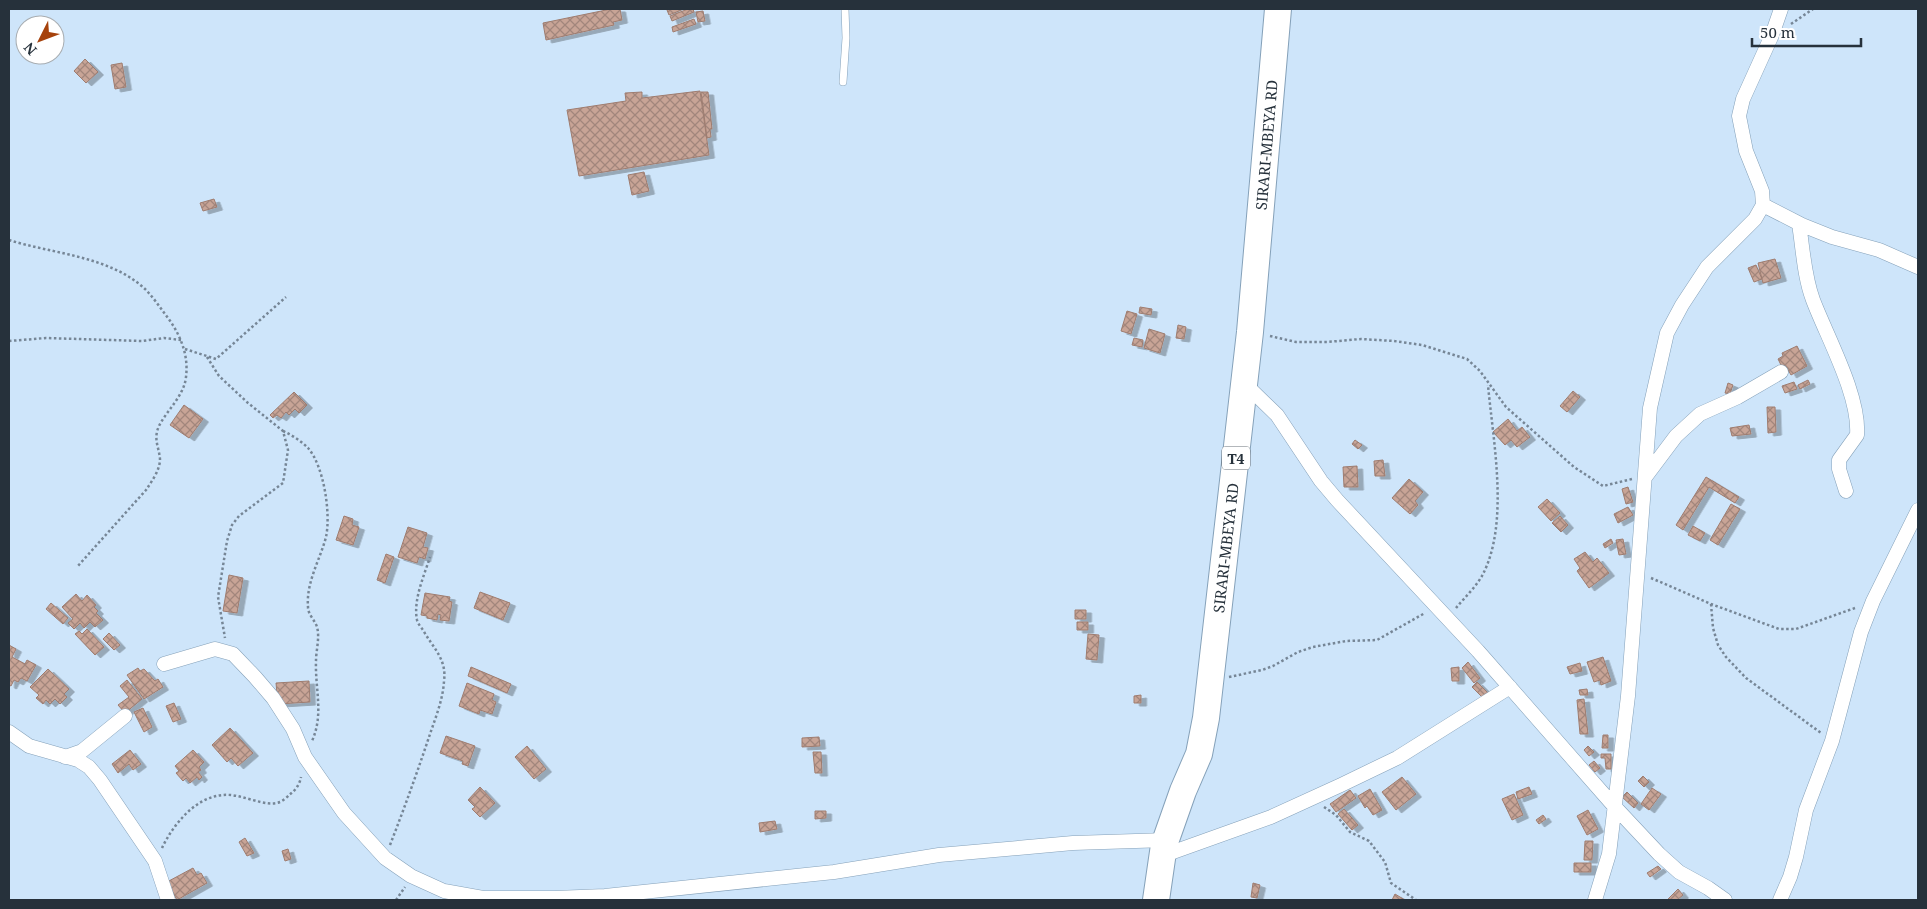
<svg xmlns="http://www.w3.org/2000/svg" width="1927" height="909" font-family="'Noto Serif',serif">
<defs>
<pattern id="building-cross-hatch" width="8" height="8" patternUnits="userSpaceOnUse" patternTransform="scale(1.25)"><rect width="8" height="8" fill="#c8a496"/><path d="M0 0l8 8M0 8l8-8" fill="none" stroke="#a2867c"/></pattern>
<filter id="shadow"><feDropShadow dx="5.5" dy="3" stdDeviation="0" flood-color="#0004"/></filter>
</defs>
<rect width="100%" height="100%" fill="#cee5fa"/>
<path fill="url(#building-cross-hatch)" stroke="#9e7c6f" filter="url(#shadow)" d="M611 9H620L622 20 613 22 614 25 546 40 543 23Z
M670 9H684L669 15 667 10Z
M688 9H693L694 12 672 21 670 16Z
M703 11 705 21 698 22 696 12Z
M694 19 696 24 673 32 672 27Z
M85 59 98 72 86 83 74 71Z
M122 63 126 87 115 89 111 65Z
M700 91 709 155 579 176 567 110 626 101 625 93 642 92V98Z
M701 92H708L712 129H710L711 137 707 138Z
M644 172 649 191 632 195 628 175Z
M214 199 217 207 203 211 200 203Z
M1775 259 1781 278 1763 283 1758 263Z
M1756 265 1762 279 1754 282 1748 268Z
M1140 307 1152 309 1151 315 1139 313Z
M1127 311 1137 314 1131 334 1121 331Z
M1178 325 1186 327 1184 339 1176 338Z
M1149 329 1165 334 1160 353 1144 348Z
M1134 338 1143 340 1142 347 1132 345Z
M1797 346 1807 366 1791 375 1787 368 1783 369 1778 359 1783 356 1782 353Z
M1808 380 1810 384 1800 389 1798 385Z
M1794 382 1797 389 1785 393 1782 386Z
M1728 383 1733 385 1730 394 1725 393Z
M1573 391 1580 397 1567 412 1560 406Z
M294 392 307 405 299 413 295 409 289 415 286 412 281 418 277 415 273 418 270 415Z
M184 405 203 419 189 438 170 425Z
M1767 407H1775L1776 432 1768 433Z
M1508 419 1517 431 1522 427 1530 437 1517 447 1511 440 1505 445 1493 432Z
M1749 425 1751 434 1732 436 1730 428Z
M1355 440 1362 445 1358 449 1352 444Z
M1383 460 1385 476H1375L1374 461Z
M1357 466 1358 487H1344L1343 467Z
M1706 477 1739 497 1735 503 1709 487 1683 530 1676 525Z
M1409 479 1423 492 1415 501 1418 505 1410 514 1392 498Z
M1628 487 1633 502 1626 504 1622 489Z
M1547 499 1560 513 1551 521 1538 507Z
M1731 504 1740 509 1718 545 1710 540Z
M1628 507 1633 515 1618 523 1614 514Z
M344 516 353 519 352 525 359 527 353 545 336 540Z
M1560 516 1568 525 1561 532 1552 523Z
M1693 526 1705 533 1700 541 1688 535Z
M408 527 427 533 423 547 428 548 425 559 419 557 417 563 398 557Z
M1611 539 1613 543 1605 548 1603 544Z
M1623 539 1626 554 1619 555 1616 540Z
M1585 552 1593 562 1597 558 1609 573 1589 588 1577 571 1580 568 1574 559Z
M386 554 394 557 385 583 377 580Z
M229 575 243 578 237 613 223 611Z
M480 592 510 603 503 620 474 608Z
M425 593 450 597 449 601 452 602 449 621 440 620 441 615 438 614 437 620 427 618V616L421 615Z
M76 594 82 601 87 595 96 605 94 607 98 611 96 613 103 620 95 627 90 622 84 628 80 623 74 629 68 623 73 619 62 607Z
M51 603 68 618 63 624 46 609Z
M1075 610H1086V619H1075Z
M1077 622H1088V630H1077Z
M87 629 104 647 95 655 75 634 79 631 82 634Z
M109 633 120 645 114 650 103 639Z
M1088 634 1099 635 1097 660 1086 659Z
M9 645 16 649 12 657 25 664 27 660 36 665 27 681 21 678 18 682 14 680 11 686 9 685Z
M1603 657 1611 681 1601 685 1600 680 1594 682 1587 662Z
M1468 662 1480 678 1474 683 1462 668Z
M1580 663 1582 671 1570 674 1567 667Z
M471 667 511 684 507 693 468 676Z
M1459 667V681H1452L1451 668Z
M138 668 140 671 144 669 155 681 158 679 163 687 144 699 127 675Z
M48 669 69 689 64 694 67 697 60 704 55 699 50 704 46 700 43 704 36 698 39 695 30 687Z
M127 680 142 699 125 713 118 705 129 697 120 686Z
M309 681 310 702 278 704 276 683Z
M1477 682 1489 694 1484 699 1472 687Z
M467 683 494 694 492 700 496 702 492 714 480 710 479 714 459 706Z
M1587 689 1588 695H1580L1579 690Z
M1141 695V703H1134V696Z
M1584 699 1588 734H1580L1577 700Z
M174 703 181 719 173 722 166 706Z
M143 708 152 727 144 732 134 712Z
M230 728 253 753 238 766 231 758 227 762 212 745Z
M1603 735H1608V748H1602Z
M446 736 475 746 468 766 462 764 463 761 440 753Z
M819 737 820 746 802 747V738Z
M527 746 546 769 534 779 515 757Z
M1588 746 1594 752 1589 756 1584 750Z
M130 750 141 764 133 770 129 764 118 773 112 764Z
M193 750 204 762 199 767 201 770 198 772 202 777 199 780 197 777 190 783 186 778 183 781 176 773 179 771 175 766Z
M813 752H821L822 773H815Z
M1601 754H1611V769H1606L1605 758H1601Z
M1594 761 1600 768 1595 772 1589 765Z
M1643 776 1649 782 1644 787 1638 781Z
M1402 777 1416 794 1396 810 1382 792Z
M480 787 495 803 480 817 472 809 475 807 468 800Z
M1529 787 1532 794 1518 799 1516 792Z
M1652 788 1661 794 1649 810 1641 804Z
M1370 789 1382 810 1373 815 1367 806 1365 808 1358 796Z
M1350 790 1356 798 1336 812 1330 804Z
M1627 792 1638 803 1634 808 1622 797Z
M1514 794 1523 815 1512 820 1502 799Z
M1344 809 1358 825 1352 830 1338 814Z
M1588 810 1598 829 1587 835 1577 816Z
M815 811H826V818L815 819Z
M1543 815 1546 819 1539 824 1536 820Z
M775 821 777 829 760 832 759 823Z
M245 838 254 853 247 856 239 842Z
M1585 841H1593L1592 860H1584Z
M288 849 291 859 285 861 282 851Z
M1574 863H1591V872H1574Z
M1658 866 1661 869 1650 877 1647 873Z
M193 868 197 875 201 873 207 883 177 900 167 882Z
M1253 883 1260 885 1257 898 1251 897Z
M1678 889 1683 895 1677 900H1667Z
M1395 894 1405 900H1392Z"/>
<g fill="none" stroke-linecap="round" stroke-linejoin="round">
<g stroke="#85a1b9" stroke-width="8">
<path id="lane" d="M843 82 846 38 845 9"/>
</g>
<g stroke="#85a1b9" stroke-width="15">
<path id="street" d="M1763 205 1802 225 1832 237 1879 250 1918 267
M1799 224C1803 249 1804 276 1813 300 1827 337 1860 396 1857 435L1839 460V469L1846 491
M1245 384 1277 415 1321 481 1337 500 1478 651 1614 806 1659 854 1679 872 1708 888 1725 900
M1646 476 1676 436 1700 414 1738 397 1781 372
M164 664 215 649 233 654 255 677 273 698 293 729 305 757 344 813 385 858 411 876 444 891 483 898H555L605 896 834 872 939 855 1073 843 1167 840
M9 732 29 746 78 760 89 767 100 780 155 861 168 900
M65 757 82 751 125 716
M1162 856 1271 817 1341 785 1397 758 1510 687
M1595 900 1609 854 1628 696 1650 408 1667 333 1682 305 1707 267 1755 219 1763 205 1762 191 1746 151 1739 116 1743 99 1772 35 1781 9
M1780 900 1790 877 1796 857 1806 810 1832 741 1861 632 1873 601 1918 510"/>
</g>
<g stroke="#85a1b9" stroke-width="28">
<g id="highway">
<path id="s1" d="M1156 900 1164 845 1183 791 1199 754 1206 718 1250 332 1278 9"/>
</g>
</g>
<path stroke="#768696" stroke-width="2.5" stroke-dasharray="2.5 2.5" stroke-linecap="butt" d="M1791 24 1813 9
M9 240C53 254 111 256 146 290 153 297 159 306 165 314 179 332 189 353 186 377 184 396 167 410 159 426 153 439 159 447 160 459 160 470 152 481 146 490L77 567
M1270 336 1296 342H1327L1361 339 1394 341 1422 345 1467 359 1480 371 1506 407 1574 467 1603 486 1632 479
M9 341 46 338 142 341 164 338 181 340
M185 349 216 359 286 297
M207 357 219 376 248 403 283 431 288 450 283 483 239 516 232 525 227 541 218 597 225 638
M283 431C292 435 301 441 308 448 324 466 331 514 326 537 320 560 306 582 308 607 308 615 315 620 317 627 320 637 316 651 316 661 315 690 324 714 312 741
M1651 578 1711 604 1779 629H1796L1855 608
M1711 604 1713 628 1718 645 1726 657 1746 678 1821 733
M1456 608C1465 597 1478 585 1484 572 1509 520 1493 441 1488 385
M1229 677 1262 670 1273 666 1298 652 1313 647 1346 641 1377 640 1425 613
M1324 807 1336 815 1350 832 1369 841 1385 862 1391 883 1416 900
M390 845C404 809 417 773 429 737 435 719 443 700 444 681 447 659 433 648 423 630 421 627 418 624 417 620 413 600 424 576 430 557
M162 848C173 825 195 797 223 795 241 793 265 808 280 802 283 801 287 797 289 795 295 791 300 784 301 777
M396 900 405 887"/>
<use href="#lane" stroke="#fff" stroke-width="7"/>
<use href="#street" stroke="#fff" stroke-width="14"/>
<use href="#highway" stroke="#fff" stroke-width="26"/>
</g>
<g text-anchor="middle" dominant-baseline="central" stroke-width="5" stroke-linejoin="round" paint-order="stroke">
<rect fill="#fff" stroke="#676f76" stroke-width="1" x="1222" y="446.5" width="28" height="23" rx="4"/>
<g font-size="14" font-weight="bold" fill="#26313b">
<text x="1236" y="458">T4</text>
</g>
<g font-size="15" fill="#26313b" stroke="#fff">
<text stroke="none"><textPath href="#s1" startOffset="766">SIRARI-MBEYA RD</textPath></text>
<text stroke="none"><textPath href="#s1" startOffset="361">SIRARI-MBEYA RD</textPath></text>
</g>
</g>
<rect width="1927" height="909" fill="none" stroke="#26313b" stroke-width="20"/>
<g transform="translate(40 40) rotate(228)"><circle r="24" fill="#ffffff" stroke="#a8adb1"/>
<path d="M0-4L9 19L0 12L-9 19Z" fill="#a6420c"/>
<text y="-8" font-size="14" font-weight="bold" text-anchor="middle" fill="#26313b">N</text>
</g>
<path d="M1752 38v8h109v-8" fill="none" stroke="#26313b" stroke-width="2.5"/>
<text x="1760" y="38" font-size="15" fill="#26313b" stroke="#ffffff" stroke-width="4" paint-order="stroke">50 m</text>
</svg>
